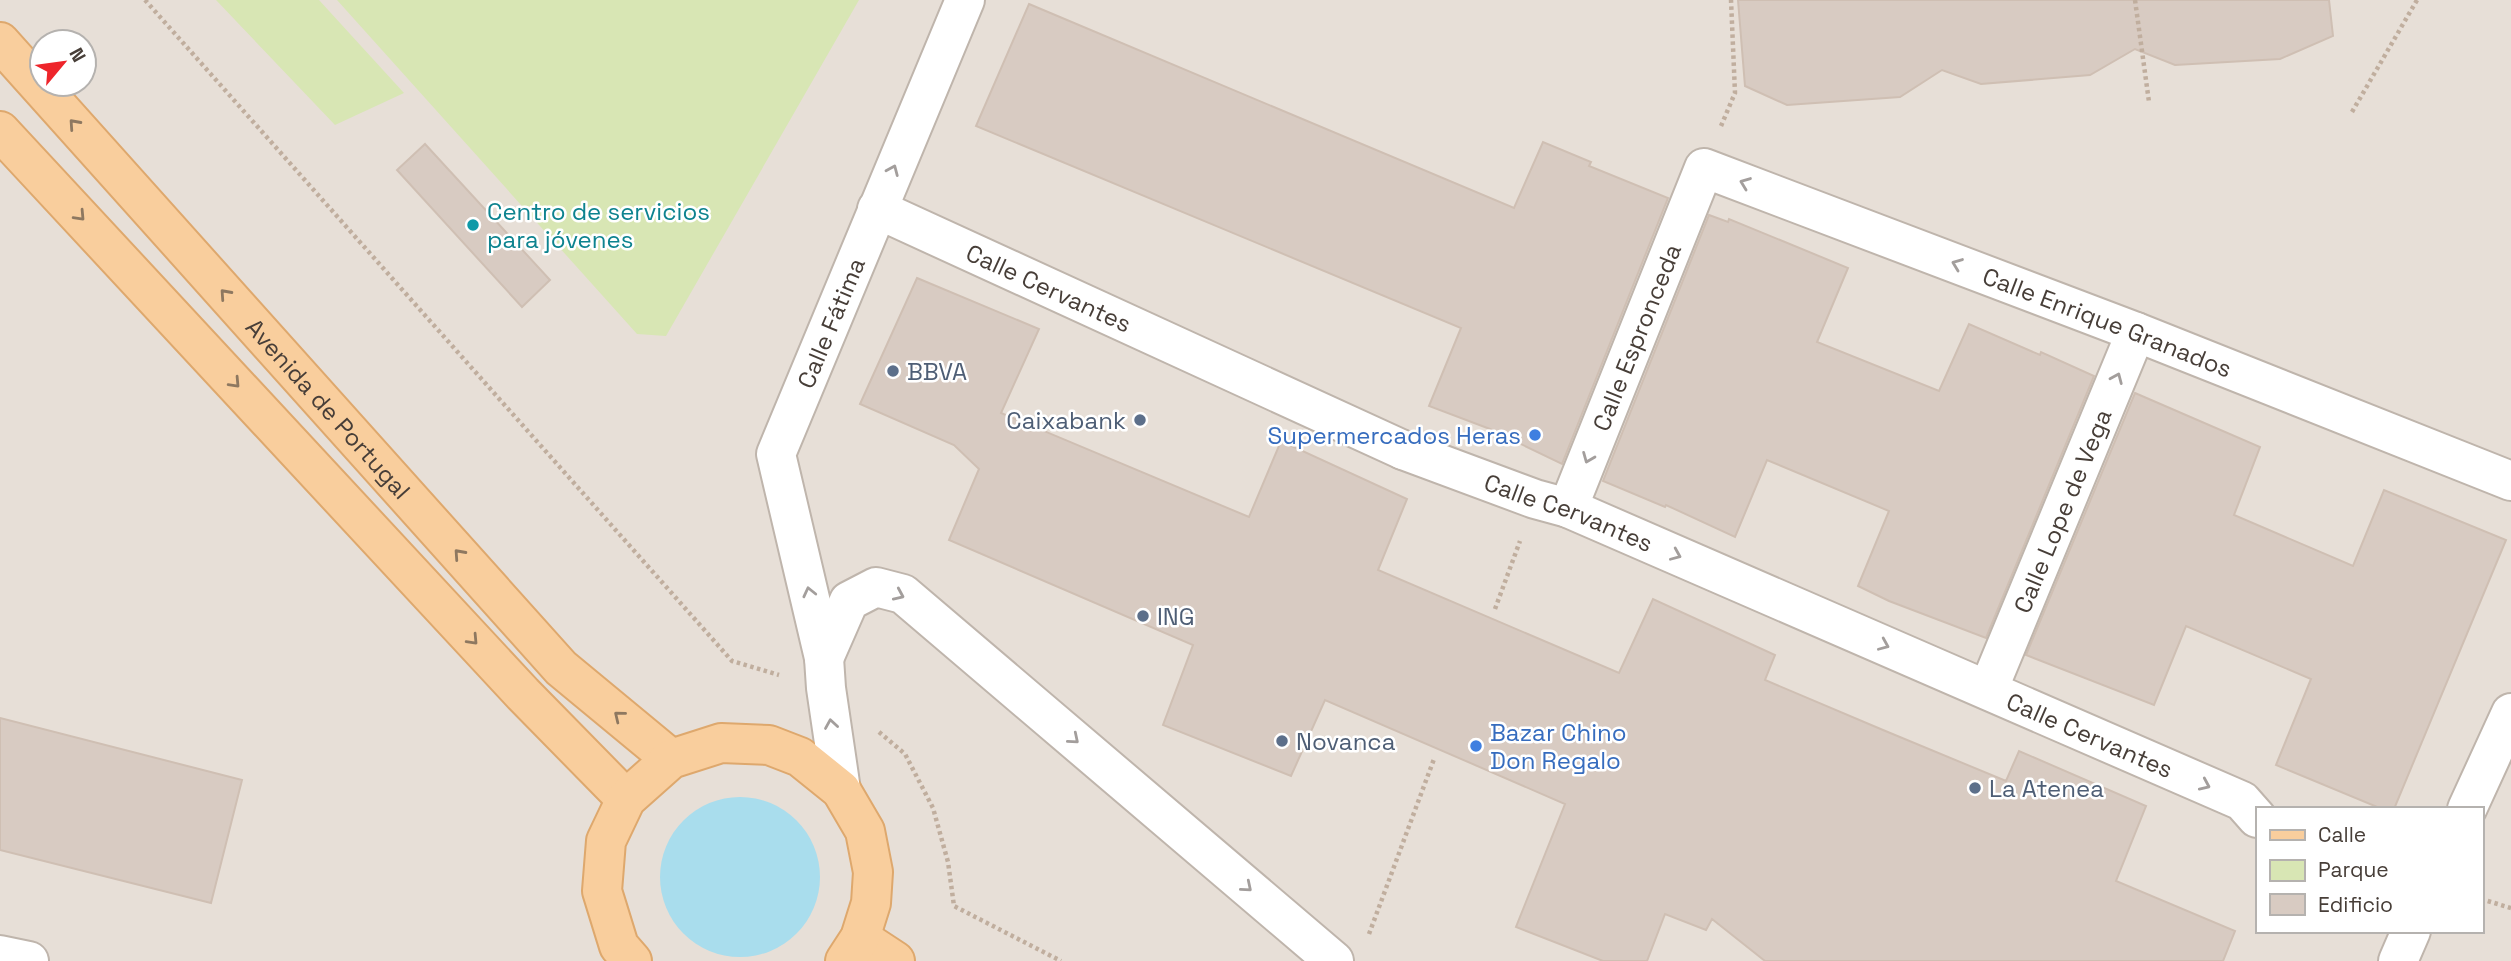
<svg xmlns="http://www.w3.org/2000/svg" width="2511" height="961" font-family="'Space Grotesk',sans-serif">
<rect width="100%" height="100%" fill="#f4efe9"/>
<path fill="#e7dfd7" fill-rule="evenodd" d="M0 0H2511V961H0ZM42 42H84V84H42ZM2257 809H2481V931H2257Z"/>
<path fill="#d8e6b4" d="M216 0H319L404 93 335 125Z
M337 0H859L666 336 637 334Z"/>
<path fill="#a9dded" d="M660 877a80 80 0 1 1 160 0a80 80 0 1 1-160 0Z"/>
<path fill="#d8cbc2" stroke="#cfbfb3" stroke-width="2" d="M1738 0H2329L2333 36 2280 59 2175 65 2135 49 2090 75 1981 84 1942 70 1900 97 1787 105 1745 86Z
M1029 4 1514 208 1543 142 1591 162 1589 166 1668 198 1562 464 1490 429 1429 406 1461 328 976 126Z
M425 144 550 280 522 307 397 170Z
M1709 215 1728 222 1729 219 1848 268 1817 342 1939 391 1969 324 2040 355 2041 352 2094 376 1986 638 1889 601 1858 586 1889 511 1767 460 1735 537 1666 505 1665 507 1603 481Z
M917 278 1039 329 1001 413 1249 517 1281 441 1407 499 1378 570 1619 673 1653 599 1775 655 1765 680 1883 730 2006 781 2019 751 2146 806 2116 881 2235 931 2223 961H1765L1712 919 1706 930 1665 914 1647 961H1603L1516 927 1565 804 1325 700 1291 776 1163 725 1193 645 949 540 979 469 954 445 860 404Z
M2135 393 2260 447 2234 515 2353 566 2384 490 2506 540 2394 809H2382L2276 765 2311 679 2186 626 2154 705 2026 655Z
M0 718 242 780 211 903 0 850Z"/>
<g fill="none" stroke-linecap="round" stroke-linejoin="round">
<g stroke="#bfb5ac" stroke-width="42">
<g id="pedestrian">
<path id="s1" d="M877 209 1403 450"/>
</g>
</g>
<g stroke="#bfb5ac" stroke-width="42">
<g id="minor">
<path id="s2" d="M1403 450 1535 499 1568 508 2242 801 2257 818"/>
<path id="s3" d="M1568 508 1704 168 2136 332 2511 481"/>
<path d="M824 658 849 601 876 587 903 594 1334 961"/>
<path id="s4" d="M1988 690 2136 332"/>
<path id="s5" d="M841 790 826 688 824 658 776 454 965 0"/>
<path d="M2467 809 2511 713"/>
<path d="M0 955 29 961"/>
<path d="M2398 961 2411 931"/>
</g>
</g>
<g stroke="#dea86d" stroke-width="42">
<g id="primary">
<path id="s6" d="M0 42 561 668 671 759"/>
<path d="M0 131 523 694 626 799"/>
<path d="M860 938 895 961"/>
<path d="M632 961 619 946 602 891 606 841 626 799 671 759 721 743 769 745 800 757 841 790 865 831 873 872 871 903 860 938 845 961"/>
</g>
</g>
<path stroke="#c0ae9e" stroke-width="4.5" stroke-dasharray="3.5 3.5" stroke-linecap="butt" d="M145 0 732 661 779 675
M2135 0 2149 102
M2352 112 2417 0
M1721 126 1735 93 1731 0
M1495 609 1520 541
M879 732 905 754 933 808 948 862 954 906 1061 961
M2481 899 2511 908
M1369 934 1434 759"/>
<use href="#pedestrian" stroke="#fff" stroke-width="38"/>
<use href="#minor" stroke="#fff" stroke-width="38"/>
<use href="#primary" stroke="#f9ce9d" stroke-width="38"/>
</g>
<defs><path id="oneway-chevron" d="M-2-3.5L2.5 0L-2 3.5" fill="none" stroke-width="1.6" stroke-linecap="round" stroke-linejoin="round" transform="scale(1.75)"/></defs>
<g stroke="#8e7860">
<use href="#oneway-chevron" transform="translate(74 124) rotate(-132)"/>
<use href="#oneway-chevron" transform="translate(80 216) rotate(47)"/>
<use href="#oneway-chevron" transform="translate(225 294) rotate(-132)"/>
<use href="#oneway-chevron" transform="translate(235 383) rotate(47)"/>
<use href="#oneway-chevron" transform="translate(459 554) rotate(-132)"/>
<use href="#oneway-chevron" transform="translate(473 640) rotate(47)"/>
<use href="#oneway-chevron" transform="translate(619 716) rotate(-141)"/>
</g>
<g stroke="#a39e9c">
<use href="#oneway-chevron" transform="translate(893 170) rotate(-67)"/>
<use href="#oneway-chevron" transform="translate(1745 183) rotate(-159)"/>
<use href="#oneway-chevron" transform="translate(1957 264) rotate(-159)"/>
<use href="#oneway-chevron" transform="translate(2117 378) rotate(-67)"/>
<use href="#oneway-chevron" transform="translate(1588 458) rotate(112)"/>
<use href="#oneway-chevron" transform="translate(1676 555) rotate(23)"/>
<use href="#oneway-chevron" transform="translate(809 592) rotate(-103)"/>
<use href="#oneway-chevron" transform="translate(899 595) rotate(24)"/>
<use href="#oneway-chevron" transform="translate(1884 645) rotate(23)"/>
<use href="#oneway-chevron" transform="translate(831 724) rotate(-99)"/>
<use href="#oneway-chevron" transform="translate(1074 739) rotate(40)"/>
<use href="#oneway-chevron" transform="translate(2205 785) rotate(24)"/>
<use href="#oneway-chevron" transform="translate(1247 887) rotate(40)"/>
</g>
<circle fill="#0f9aa8" stroke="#fff" stroke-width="2.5" cx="473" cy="225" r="7"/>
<g fill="#5c6f8a" stroke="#fff" stroke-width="2.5">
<circle cx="893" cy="371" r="7"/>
<circle cx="1140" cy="420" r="7"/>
<circle cx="1143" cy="616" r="7"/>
<circle cx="1282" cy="741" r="7"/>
<circle cx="1975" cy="788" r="7"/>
</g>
<g fill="#3f7fe0" stroke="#fff" stroke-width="2.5">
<circle cx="1535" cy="435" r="7"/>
<circle cx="1476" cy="746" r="7"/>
</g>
<g text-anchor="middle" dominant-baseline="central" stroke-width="5" stroke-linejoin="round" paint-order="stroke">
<g font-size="24" fill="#0d838f" stroke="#fff" text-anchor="start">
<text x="487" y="211">Centro de servicios<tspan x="487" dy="28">para jóvenes</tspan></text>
</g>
<g font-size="24" fill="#473e38" stroke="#fff">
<text stroke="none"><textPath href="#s1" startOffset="189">Calle Cervantes</textPath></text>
<text stroke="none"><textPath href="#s5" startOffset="485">Calle Fátima</textPath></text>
<text stroke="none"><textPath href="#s3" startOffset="798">Calle Enrique Granados</textPath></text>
<text stroke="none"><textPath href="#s3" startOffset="184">Calle Espronceda</textPath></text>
<text stroke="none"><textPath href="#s6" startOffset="492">Avenida de Portugal</textPath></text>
<text stroke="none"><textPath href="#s4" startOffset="194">Calle Lope de Vega</textPath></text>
<text stroke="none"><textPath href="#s2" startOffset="177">Calle Cervantes</textPath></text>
<text stroke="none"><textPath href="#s2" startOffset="744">Calle Cervantes</textPath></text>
</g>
<g font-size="24" fill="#4e5e75" stroke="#fff" text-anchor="start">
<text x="907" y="371">BBVA</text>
<text x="1126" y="420" text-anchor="end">Caixabank</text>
<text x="1157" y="616">ING</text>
<text x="1296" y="741">Novanca</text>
<text x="1989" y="788">La Atenea</text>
</g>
<g font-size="24" fill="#366cbe" stroke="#fff" text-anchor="end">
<text x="1521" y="435">Supermercados Heras</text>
<text x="1490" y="732" text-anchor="start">Bazar Chino<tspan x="1490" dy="28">Don Regalo</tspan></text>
</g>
</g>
<rect x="2256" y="807" width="228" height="126" fill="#ffffff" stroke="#b5b2af" stroke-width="2"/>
<rect x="2270" y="830" width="35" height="10" fill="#f9ce9d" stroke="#b5b2af" stroke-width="2"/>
<text x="2318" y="842" font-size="21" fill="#473e38">Calle</text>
<rect x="2270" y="860" width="35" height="21" fill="#d8e6b4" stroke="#b5b2af" stroke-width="2"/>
<text x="2318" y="877" font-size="21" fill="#473e38">Parque</text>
<rect x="2270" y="894" width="35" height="21" fill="#d8cbc2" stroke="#b5b2af" stroke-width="2"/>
<text x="2318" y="912" font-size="21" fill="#473e38">Edificio</text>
<g transform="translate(63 63) rotate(61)"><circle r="33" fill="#ffffff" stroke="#b5b2af" stroke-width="2"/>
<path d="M0-5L12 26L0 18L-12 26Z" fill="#ee252b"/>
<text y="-10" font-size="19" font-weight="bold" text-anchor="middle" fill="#473e38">N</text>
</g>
</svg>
